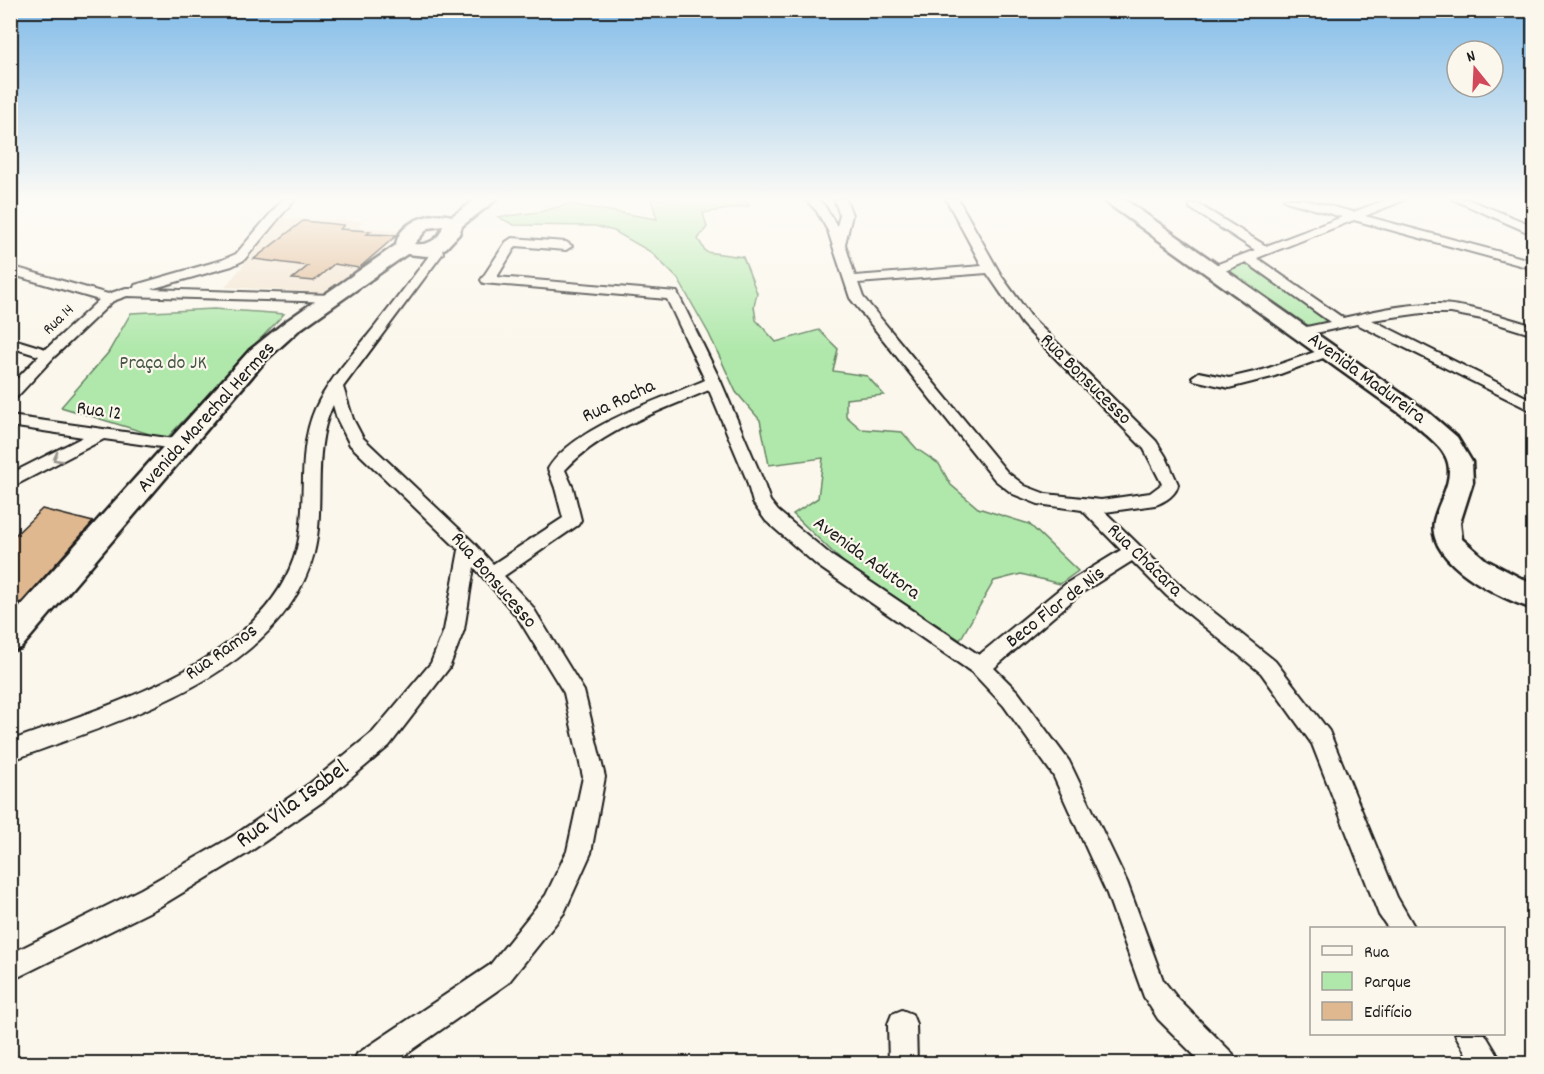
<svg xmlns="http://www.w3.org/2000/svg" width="1544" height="1074" font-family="Dekko,sans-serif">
<rect width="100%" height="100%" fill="#fbf7ec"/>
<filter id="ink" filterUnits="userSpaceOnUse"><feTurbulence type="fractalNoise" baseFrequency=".0167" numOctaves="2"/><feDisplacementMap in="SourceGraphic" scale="12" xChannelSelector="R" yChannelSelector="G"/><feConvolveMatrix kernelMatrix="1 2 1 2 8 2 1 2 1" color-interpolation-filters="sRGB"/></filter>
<g filter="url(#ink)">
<path fill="#f3e4d0" d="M282 218 363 221 358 227 401 231 371 264 325 293 225 287Z"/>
<path fill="#b0e8ab" stroke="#668264" stroke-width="1.5" d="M651 199H745L749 206 703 213 707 227 698 239 706 252 743 257 757 293 754 306 756 320 776 342 819 330 838 349 833 371 867 376 884 395 846 399V416L861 429 902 432 917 449 939 464 951 485 978 508 1029 524 1078 571 1060 584 1021 574 994 581 960 640 845 564 793 514 818 498 823 458 769 465 760 420 736 392 709 334 678 279 651 252 614 231 595 226 514 225 498 217 539 212 569 204 657 219Z
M1247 259 1338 322 1302 330 1218 270Z
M214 309 284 314 166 439 61 407 108 353 131 313Z"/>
<path fill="#dfb890" stroke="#1c1c1c" stroke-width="1.5" d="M303 221 344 225 340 229 371 231 367 234 397 235 359 268 334 264 314 281 292 279 308 266 254 259Z
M42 509 93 522 22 602 10 605V540Z"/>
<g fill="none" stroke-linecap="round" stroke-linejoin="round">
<g stroke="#1c1c1c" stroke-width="4">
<path id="street" d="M283 199H295L244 260 232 266 151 289 332 295 339 299 337 302 127 296 113 301 54 357 15 399 10 401V386L39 356 10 347V338L46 349 99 300 10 274V266L108 294 126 288H134L135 285 222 260 236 254Z
M805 199H817L824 205 837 226 840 215 834 199H846L852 215 845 244 855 276 982 266 946 199H958L1002 277 1032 318 1156 441 1166 457 1178 484C1177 494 1165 502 1155 505L1105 512 1181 586 1275 661 1329 731 1397 897 1415 928H1388L1379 915 1312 744 1261 673 1167 596 1132 561 1081 593 994 668 1018 692 1069 761 1127 882 1163 980 1178 999 1233 1054 1237 1064H1203L1158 1019 1144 997 1107 894 1053 775 1004 706 973 673 818 566 766 521 753 503 746 478 709 390C658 412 603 429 565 470L573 488 581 520 578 525 504 576 532 606 584 691 605 777 591 853 564 913 508 983 392 1064H353L357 1054 490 965 546 895 567 851 583 777 564 693 518 618 474 567 464 630 449 668 389 746 325 800 248 853 159 907 10 981V954L141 889 232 837 309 784 373 732 431 663 444 630 459 550 350 445 337 419 333 405C311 451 326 504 314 553 281 677 116 721 10 761V741C108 705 267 662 297 548 308 503 296 453 315 409 329 379 352 355 373 329 393 304 412 278 431 253L433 244H441L443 253 343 387 353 419 363 438 474 543 493 564 563 518 555 488 548 469C573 427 660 400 705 380L667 299 483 283 481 280 506 242 512 238 566 242 572 246 566 250 516 246 497 277 677 292 721 382 762 478 770 501 778 511 832 556 979 655 1067 583 1121 550 1082 510 1038 504 1013 494 995 480 850 298 828 231 816 210ZM987 273 1022 324 1144 449 1162 484 1150 493 1101 500 1046 494 1025 486 1007 472 863 297 858 283Z
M1284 199H1302L1353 212 1388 199H1404L1402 201 1365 216 1534 261V269L1354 220 1257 258 1343 318C1374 311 1407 303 1439 304 1471 305 1503 317 1534 326V335L1482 319 1451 313H1422L1372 320 1534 401V412L1357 324 1302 336 1297 335 1295 332 1297 329 1330 322 1246 262 1220 273H1210L1209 270 1210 267 1255 250 1190 208V204H1198L1266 246 1342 217 1286 201Z
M1452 199H1467L1534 226V235Z
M1329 347 1334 348 1336 351 1334 354 1272 377 1229 388 1194 380 1192 377 1199 372 1229 378 1263 370Z
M10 416 182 440 188 441 190 445 188 449 182 450 104 439 10 488V474L83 437 10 426Z
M902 1010 912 1014 916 1024 917 1064H889L888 1024 892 1014Z
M1455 1034H1485L1503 1064H1472Z"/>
</g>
<g stroke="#1c1c1c" stroke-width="5">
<path id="secondary" d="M477 199H497L462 226 459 234 446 248 427 256 407 254 299 330 266 360 21 648 10 651V618L250 350 285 322 396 245C399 221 432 211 452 216ZM443 226C440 239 428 246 414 244L428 228Z
M1105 199H1124L1428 412 1457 437 1472 462 1473 482 1460 523 1462 539 1486 560 1534 585V609C1501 599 1426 563 1434 521 1438 502 1453 483 1448 463 1444 446 1424 434 1412 422L1107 203Z"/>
</g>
<use href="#street" fill="#fbf7ec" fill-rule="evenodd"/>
<use href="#secondary" fill="#fbf7ec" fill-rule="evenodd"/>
</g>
<defs><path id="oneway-chevron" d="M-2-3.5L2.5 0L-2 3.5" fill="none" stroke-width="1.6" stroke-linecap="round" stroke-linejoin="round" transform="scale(1.5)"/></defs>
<use stroke="#97948e" href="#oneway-chevron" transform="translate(57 458) rotate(152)"/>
</g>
<linearGradient id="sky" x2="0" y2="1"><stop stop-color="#81bbe8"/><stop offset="0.57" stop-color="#fdfbf6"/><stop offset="1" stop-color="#fdfbf6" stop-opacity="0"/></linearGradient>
<rect width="1544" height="349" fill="url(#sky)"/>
<g text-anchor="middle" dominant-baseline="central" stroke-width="4.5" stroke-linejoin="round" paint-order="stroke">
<g font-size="16" fill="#1c1c1c" stroke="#fbf7ec">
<text transform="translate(59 320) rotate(-44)">Rua 14</text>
</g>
<g font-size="20" fill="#485947" stroke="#fbf7ec">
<text x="163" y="364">Praça do JK</text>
</g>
<g font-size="20" fill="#1c1c1c" stroke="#fbf7ec">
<text transform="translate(1366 379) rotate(36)">Avenida Madureira</text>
<text transform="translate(1085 380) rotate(45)">Rua Bonsucesso</text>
<text transform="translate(619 402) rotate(-25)">Rua Rocha</text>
<text transform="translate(99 412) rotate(8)">Rua 12</text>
<text transform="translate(207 418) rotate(-48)">Avenida Marechal Hermes</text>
<text transform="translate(866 559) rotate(36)">Avenida Adutora</text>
<text transform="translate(1144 561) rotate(44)">Rua Chácara</text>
<text transform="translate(493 581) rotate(49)">Rua Bonsucesso</text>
<text transform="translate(1056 608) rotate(-38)">Beco Flor de Nis</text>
<text transform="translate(222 653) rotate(-35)">Rua Ramos</text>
</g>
<g font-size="24" fill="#1c1c1c" stroke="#fbf7ec">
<text transform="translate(293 805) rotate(-36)">Rua Vila Isabel</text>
</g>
</g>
<rect width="1544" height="1074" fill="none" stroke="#fbf7ec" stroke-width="36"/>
<rect x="18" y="18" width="1508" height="1038" fill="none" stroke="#1c1c1c" stroke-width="2" filter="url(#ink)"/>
<rect x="1310" y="927" width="195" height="108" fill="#fbf7ec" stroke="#a29f99" stroke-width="1.5"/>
<rect x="1322" y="946" width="30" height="9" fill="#fbf7ec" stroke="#a29f99" stroke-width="1.5"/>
<text x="1364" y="957" font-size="18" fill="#1c1c1c">Rua</text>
<rect x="1322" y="972" width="30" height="18" fill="#b0e8ab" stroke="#a29f99" stroke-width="1.5"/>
<text x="1364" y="987" font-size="18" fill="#1c1c1c">Parque</text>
<rect x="1322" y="1002" width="30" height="18" fill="#dfb890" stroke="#a29f99" stroke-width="1.5"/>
<text x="1364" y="1017" font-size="18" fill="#1c1c1c">Edifício</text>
<g transform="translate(1475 69) rotate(342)"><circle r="28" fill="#fbf7ec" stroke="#a29f99" stroke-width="1.5"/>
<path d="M0-4.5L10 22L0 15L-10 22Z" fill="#d1495b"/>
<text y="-9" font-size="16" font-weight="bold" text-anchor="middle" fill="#1c1c1c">N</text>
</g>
</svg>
